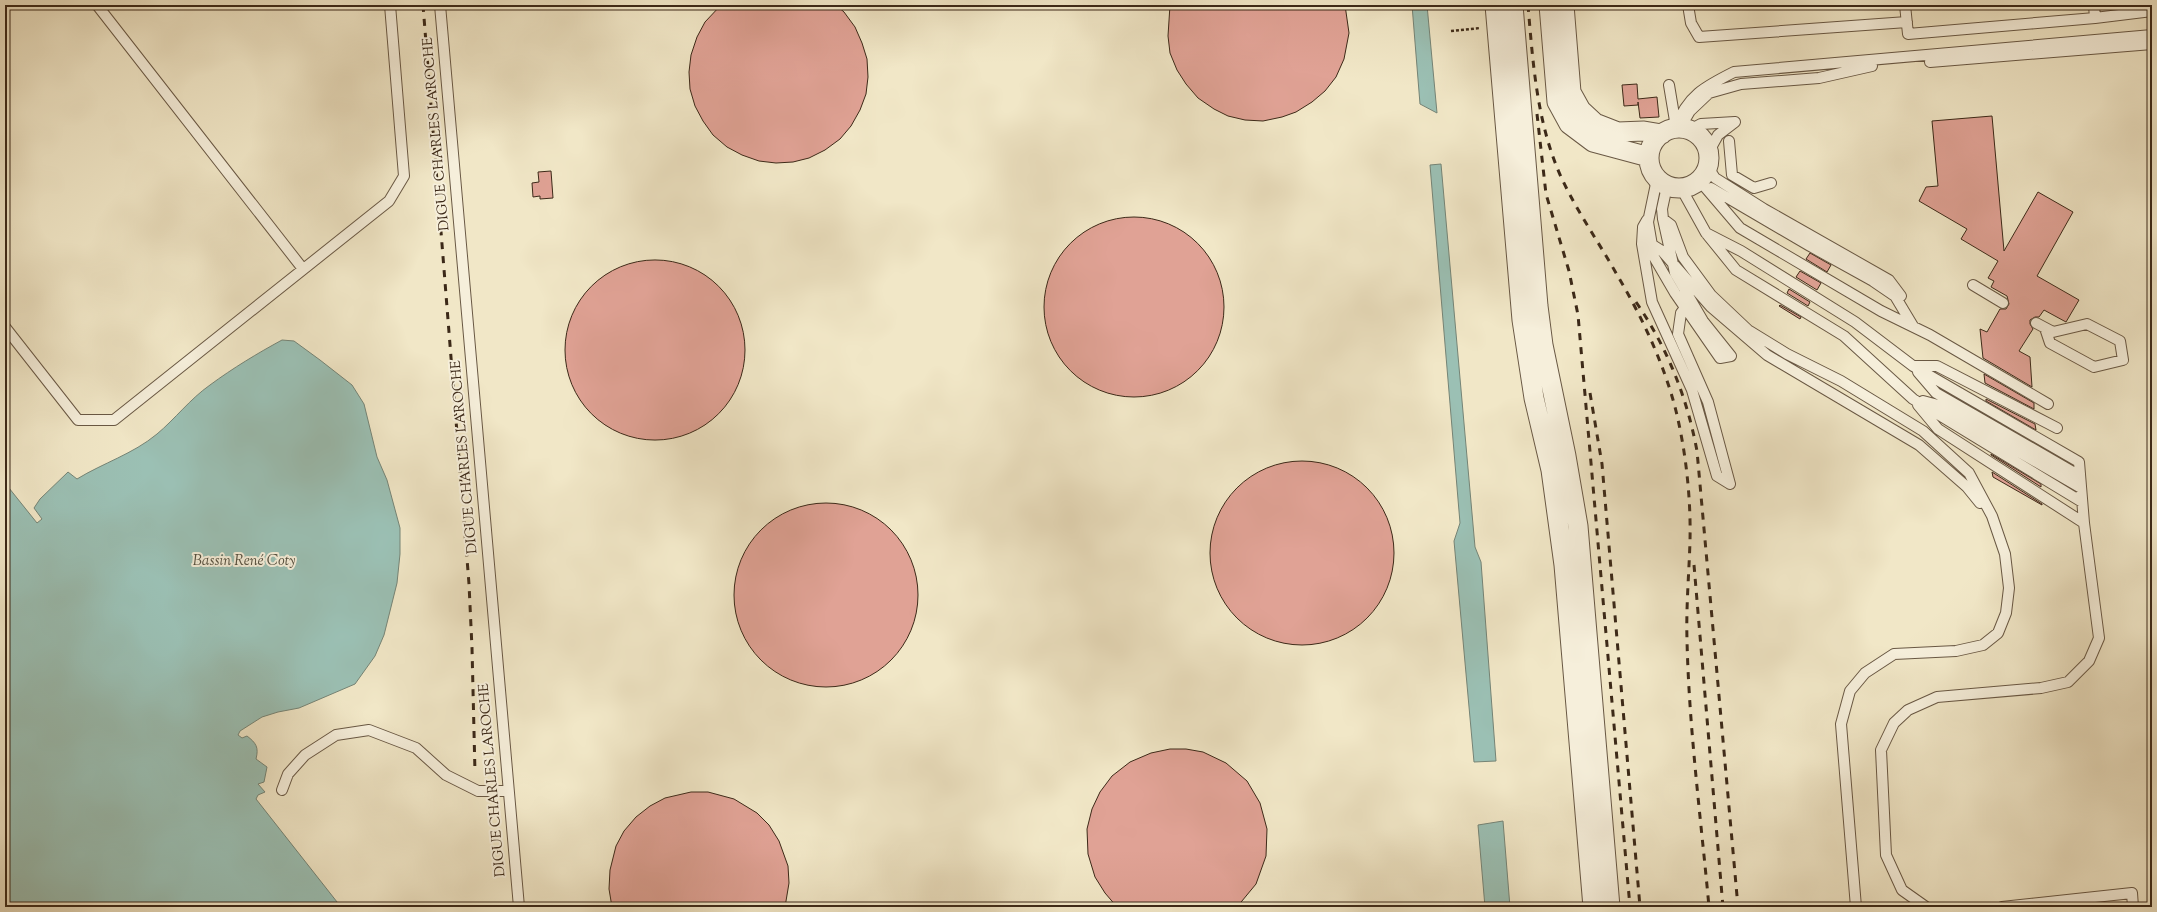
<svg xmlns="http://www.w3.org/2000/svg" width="2157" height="912" font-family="'Sorts Mill Goudy',serif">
<rect width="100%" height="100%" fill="#f1e7c7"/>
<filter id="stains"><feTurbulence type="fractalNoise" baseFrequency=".005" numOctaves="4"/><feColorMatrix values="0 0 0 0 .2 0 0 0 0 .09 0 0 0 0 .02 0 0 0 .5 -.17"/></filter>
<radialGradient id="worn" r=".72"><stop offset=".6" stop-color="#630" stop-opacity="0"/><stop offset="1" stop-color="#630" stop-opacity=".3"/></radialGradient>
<path fill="#9bc0b4" stroke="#758476" d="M1412 5H1427L1437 113 1420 104Z
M1441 164 1475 547 1481 562 1496 761 1474 762 1454 541 1460 523 1430 165Z
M282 340 294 341 320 360 352 385 364 404 377 457 387 480 400 528V554L397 583 384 635 375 656 355 684 299 708 278 712 262 717 240 731 238 735 242 738 247 736C256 743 259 747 256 759L267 767 264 782 258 784 265 792 258 795 256 799 341 907H5V483L37 523 42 519 34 508 40 499 68 472 77 479C103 463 133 454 157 434 175 419 190 399 210 385 233 368 258 353 282 340Z
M1503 821 1510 907H1485L1478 825Z"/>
<path fill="#e0a295" stroke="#3c2918" d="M721 5H836L844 12 855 27 862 43 867 59 868 77 866 94 860 110 851 126 840 139 825 150 809 158 793 162 776 163 759 161 742 155 727 147 713 135 703 121 695 106 690 89 689 72 691 55 697 37 705 22Z
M1170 5H1345L1349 33 1344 59 1336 77 1325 91 1312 102 1296 112 1282 117 1263 121 1245 120 1228 116 1214 109 1198 98 1186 84 1177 70 1170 53 1168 36Z
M1637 84 1638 99 1657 97 1659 117 1640 118 1638 102V105L1624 106 1622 85Z
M1992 116 2004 251 2038 192 2073 212 2037 276 2079 300 2066 322 2044 310 2039 317H2035L2030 320V324L2033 329 2019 351 2030 357 2032 387 1983 358 1980 329 1987 332 2000 309H2006L2009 304 2007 296 1991 287 1994 281 1988 278 1998 261 1961 239 1967 229 1919 201 1926 187 1938 186 1932 121Z
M551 171 553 198 540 199V196L533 197 532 183 539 182 538 172Z
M1044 307a90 90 0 1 1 180 0a90 90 0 1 1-180 0Z
M1810 253 1831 265 1827 272 1806 259Z
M565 350a90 90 0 1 1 180 0a90 90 0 1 1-180 0Z
M1800 271 1821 283 1817 290 1796 277Z
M1789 289 1810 302 1808 306 1787 293Z
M1780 305 1801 317 1800 319 1779 306Z
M1984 374 2034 403V409L1985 383Z
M1986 399 2035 424 2036 430 1986 401Z
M1991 454 2041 484V487L1991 455Z
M1210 553a92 92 0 1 1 184 0a92 92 0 1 1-184 0Z
M1992 472 2042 504V505L1993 477Z
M734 595a92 92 0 1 1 184 0a92 92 0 1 1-184 0Z
M1170 749H1186L1203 752 1226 763 1247 781 1260 803 1267 829 1266 856 1256 884 1237 907H1117L1105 893 1095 877 1088 854 1087 829 1092 809 1100 792 1112 776 1130 762 1151 753Z
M691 792H708L734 799 757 813 769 825 779 841 788 866 789 883 785 907H612L609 889 610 870 616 846 624 831 636 817 650 806 665 798Z"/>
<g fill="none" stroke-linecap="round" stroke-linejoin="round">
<g stroke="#695844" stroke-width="12">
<path id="lane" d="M97 5 303 269
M440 5 519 907
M1688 5 1691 23 1699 37 1907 22
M1905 5 1908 34 2095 18 2152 11
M2094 5 2095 18
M1930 62 2152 44
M1669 85 1676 127
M1676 128C1686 96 1706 86 1734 72L2152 35
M1680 128 1690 111 1709 93 1741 84 1819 78 1872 66
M1690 130 1701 124 1735 122
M1729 141 1732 175 1754 188 1771 183
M1708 153 1718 135 1735 122
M1707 166 1715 178 1764 209 1889 280 1901 296
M1657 179 1648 222 1654 257 1675 293 1720 358 1731 356 1703 321 1675 273 1663 219 1662 209 1667 186
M1699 180 1740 228 1881 311 1930 335 2048 404
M1681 188 1706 233 1736 270 1844 336 1913 399 2082 502
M1711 188 1810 246 1873 281 1895 296 1913 326
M1663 219 1671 225 1683 257 1711 295 1748 330 1787 354 1841 381 1923 431 1969 473 1992 516 2005 554 2009 588 2006 613 1998 633 1983 645 1956 651 1894 654 1865 673 1850 691 1841 724 1856 907
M1647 220 1643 227 1642 244 1652 302 1692 390 1717 476 1730 484
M1706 233 1741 251 1855 322 1913 366 2079 462 2084 523 2099 638 2089 661 2068 682 2041 688 1937 697 1908 710 1894 723 1881 750 1886 855 1902 890 1926 907
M1651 244 1662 251 1711 307 1767 355 1919 445 1967 487 1980 503
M1973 285 2003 303
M1688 304 1681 313 1678 334 1708 402 1730 484
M2036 323 2053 332 2087 324 2120 341 2123 360 2094 367 2050 343 2045 328
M5 327 78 420H114L389 201 404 176 390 5
M1913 366H1937L2057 428
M1918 372 1936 393 2080 476
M1923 401 1938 405 2081 488
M1918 405 1938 429 2084 523
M282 790 288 774 305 755 336 735 369 730 416 748 446 775 478 791H508
M2002 907 2132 893 2133 907"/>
</g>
<g stroke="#695844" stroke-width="21">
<path id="street" d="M1495 5 1522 320 1534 398 1551 470 1564 565 1593 907
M1513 5 1538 306 1543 345 1566 456 1578 526 1610 907
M1549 5 1557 102 1569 124 1593 142 1649 157
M1564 5 1571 92 1581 110 1595 123 1618 132 1644 131 1662 134
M1649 158a30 30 0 1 1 60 0a30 30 0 1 1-60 0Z"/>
</g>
<path stroke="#3c2918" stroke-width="2.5" stroke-dasharray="3 2" stroke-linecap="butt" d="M1451 31 1480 28"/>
<use href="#lane" stroke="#f6efdb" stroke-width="10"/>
<use href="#street" stroke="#f6efdb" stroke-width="19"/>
<path stroke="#3c2918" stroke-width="3" stroke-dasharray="7 7" stroke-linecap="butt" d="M423 5 469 584 472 648 475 773
M1528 5C1533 64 1537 125 1562 179 1578 213 1598 241 1616 273 1641 315 1664 363 1676 411 1686 452 1691 499 1690 541 1689 574 1686 607 1687 640 1689 729 1701 819 1709 907
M1537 114 1546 194 1569 271 1578 315 1630 907
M1636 302C1667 347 1687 397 1697 451L1738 907
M1590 393 1602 464 1640 907
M1694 565 1723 907"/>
</g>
<g text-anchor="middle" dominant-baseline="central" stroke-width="4" stroke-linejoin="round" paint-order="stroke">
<g font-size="14" fill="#3c2918" stroke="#f6efdb">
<text transform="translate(437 134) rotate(-95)">DIGUE CHARLES LAROCHE</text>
<text transform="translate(465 457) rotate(-95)">DIGUE CHARLES LAROCHE</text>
<text transform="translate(493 780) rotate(-95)">DIGUE CHARLES LAROCHE</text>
</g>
<g font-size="15" font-style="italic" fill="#544f3f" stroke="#f6efdb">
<text x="244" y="561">Bassin René Coty</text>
</g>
</g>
<rect width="2157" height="912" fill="none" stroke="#f1e7c7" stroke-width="20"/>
<rect x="6" y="6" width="2145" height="900" fill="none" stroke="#3c2918" stroke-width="2"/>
<rect x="10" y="10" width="2137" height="892" fill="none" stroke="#3c2918"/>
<rect width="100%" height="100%" filter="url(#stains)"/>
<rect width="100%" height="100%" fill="url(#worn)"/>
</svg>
